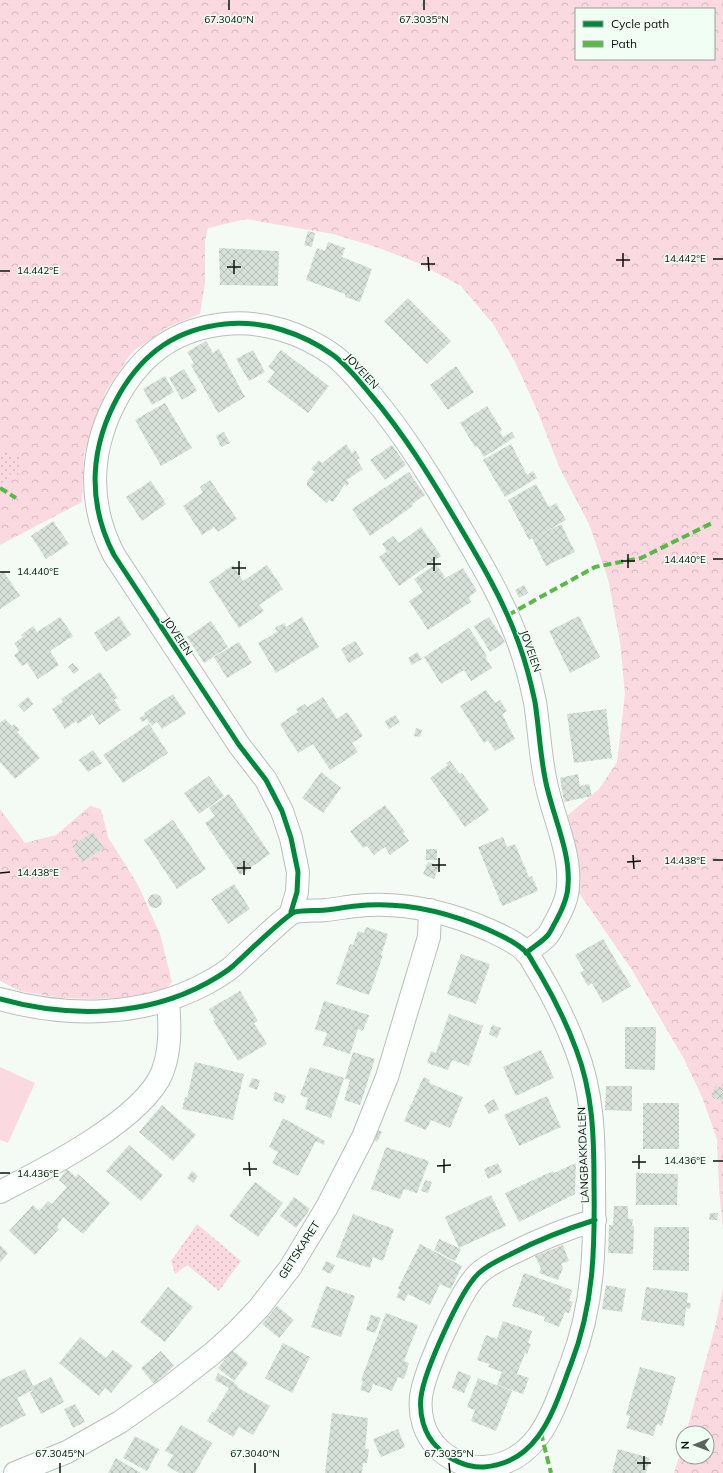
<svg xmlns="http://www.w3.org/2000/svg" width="723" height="1473" font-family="Mulish,sans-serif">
<defs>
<pattern id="forest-crowns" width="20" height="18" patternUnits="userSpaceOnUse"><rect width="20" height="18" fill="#fad9e1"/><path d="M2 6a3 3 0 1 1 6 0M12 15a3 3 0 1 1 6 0" fill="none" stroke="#d5b9c0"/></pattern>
<pattern id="park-dots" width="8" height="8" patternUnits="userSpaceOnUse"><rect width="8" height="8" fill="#fad9e1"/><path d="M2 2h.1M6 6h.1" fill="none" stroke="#d5b9c0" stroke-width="1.8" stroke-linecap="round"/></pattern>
<pattern id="building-cross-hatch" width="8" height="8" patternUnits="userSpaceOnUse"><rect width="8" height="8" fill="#d6e0d8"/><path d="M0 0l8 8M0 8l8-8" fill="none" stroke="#b6bfb8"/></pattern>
</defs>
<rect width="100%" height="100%" fill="#f4fbf5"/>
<path fill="url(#forest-crowns)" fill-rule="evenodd" d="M0 0H723V1230L719 1188 717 1139 702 1097 684 1059 632 970 579 893 577 868 567 816 599 789 617 762 625 694 620 642 608 579 589 524 560 469 537 410 515 362 493 324 461 286 418 263 376 247 333 234 246 219 208 228 205 241V283L200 314 168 327 132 352 106 391 84 453 82 502 0 545ZM576 9H714V59H576Z
M90 806 101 809 108 837 138 885 160 934 172 982 165 989 138 997 97 999 61 998 20 991 0 981V809L25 843 56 835Z
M723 1289V1473H674L683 1444V1457H707V1433H686L715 1327Z"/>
<path fill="url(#park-dots)" d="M0 451 22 458 18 476 9 474 4 486 0 485Z
M197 1224 241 1261 219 1291 187 1265 175 1274 171 1261Z"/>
<path fill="#fad9e1" d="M0 1067 35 1083 8 1143 0 1140Z"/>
<path fill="url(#building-cross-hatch)" d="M308 231 315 233 312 247 304 245Z
M328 242 345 248 342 257 372 269 360 302 345 297V294L306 280 317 248 325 251Z
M219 248 279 251 278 286 220 285Z
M408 298 451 341 427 364 384 321Z
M206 341 213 353 219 349 245 397 218 413 191 365 194 363 187 352Z
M253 350 265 372 249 381 236 359Z
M281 350 329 386 308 413 267 382 275 372 268 367Z
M456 366 474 392 448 410 430 385Z
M184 369 197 391 182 400 169 378Z
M165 376 174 392 152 405 143 389Z
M165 403 192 448 161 466 135 420Z
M487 406 502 430 500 432 503 437 512 432 515 437 484 457 477 446 475 447 460 423Z
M224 432 230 443 221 447 216 436Z
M346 444 352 453 355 450 360 458 357 460 363 469 347 480 349 483 346 486 345 484 333 502 329 500 327 503 307 486V481L315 472 311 469 319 460 322 463Z
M511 444 527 475 533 471 537 478 505 497 483 460Z
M392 445 406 465 385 480 370 460Z
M409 472 425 495 412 504 413 506 370 536 352 509Z
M210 480 237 519 218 532 214 527 202 535 183 506 203 492 200 487Z
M151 481 166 504 142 521 126 497Z
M536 484 549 507 556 503 566 520 538 536 561 524 575 552 546 566 532 538 529 540 508 500Z
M53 521 69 544 46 559 31 536Z
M421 527 441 556 399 586 379 557 387 551 382 544 393 536 399 543Z
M436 564 445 577 442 580 463 568 477 591 469 597 471 602 428 630 409 601 423 592 414 579Z
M233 565 243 581 267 565 283 589 259 605 264 611 239 628 209 582Z
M4 572 20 596 0 609V574Z
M524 585 528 593 519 598 515 590Z
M119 616 131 635 106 652 94 633Z
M579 616 600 657 570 673 549 631Z
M60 617 73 636 50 651 59 665 38 679 27 663 22 666 14 655 19 651 14 643 23 637 21 635 33 626 37 632Z
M302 617 319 647 276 673 258 643 277 632 275 628 284 623 286 627Z
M489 617 505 642 490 652 474 626Z
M211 621 228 647 204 663 187 637Z
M469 628 487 656 485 657 492 668 471 681 464 670 441 684 424 657Z
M355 641 364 654 349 663 341 649Z
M239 642 252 663 227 678 214 657Z
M417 652 422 659 412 665 408 658Z
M73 663 79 670 74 674 68 667Z
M100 672 118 698 114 700 121 710 99 725 92 714 78 724 76 721 65 729 52 709 63 702 61 699Z
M486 690 495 703 500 700 507 711 502 714 515 739 495 751 488 740 484 743 460 706Z
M173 694 186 714 162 729 157 722 152 726 147 719 142 722 139 718 145 715 144 713Z
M28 697 33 704 24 712 18 705Z
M323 697 337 719 347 712 363 736 352 743 358 752 330 770 313 744 298 753 280 724 298 712 296 709 305 704 307 707Z
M606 709 612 758 574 763 567 714Z
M395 715 400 722 389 729 385 721Z
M5 719 12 726 14 724 20 730 17 732 40 758 15 779 0 762V723Z
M149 724 168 753 123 783 103 755Z
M416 728 422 730 420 737 414 736Z
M93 750 102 763 88 772 79 760Z
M450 761 460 774 462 773 489 810 465 827 430 778 448 765 446 763Z
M321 772 341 788 323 813 302 798Z
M578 774 580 786 589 784 592 796 564 802 560 778Z
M209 776 224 796 199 814 184 793Z
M229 794 270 854 240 875 205 823 215 816 209 808Z
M385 805 405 832 403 833 409 841 390 855 385 847 374 855 367 846 363 848 350 831Z
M173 820 206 869 177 889 144 840Z
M93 832 104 848 82 862 72 846Z
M503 837 507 847 515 844 529 877 532 876 538 891 502 906 478 847Z
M426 849H437V860H426Z
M428 862 439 866 434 879 423 874Z
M234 884 250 909 228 924 211 899Z
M148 901a7 7 0 1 1 14 0a7 7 0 1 1-14 0Z
M366 927 388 934 381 955H383L369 995 336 984 350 944 353 945 358 931 364 933Z
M603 939 631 986 603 1003 592 983 588 986 580 973 584 970 575 955Z
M461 954 490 964 476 1004 447 994Z
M240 991 258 1021 254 1023 267 1044 238 1061 213 1020H215L209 1009Z
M324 1001 369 1015 363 1031 358 1029 350 1054 323 1045 327 1033 315 1029Z
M449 1014 483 1026 469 1066 452 1060 448 1070 427 1063 431 1051 436 1053Z
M492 1025 501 1028 497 1038 489 1034Z
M625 1027H656L655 1070 625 1069Z
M541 1050 554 1078 516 1096 503 1067Z
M353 1052 375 1059 360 1105 344 1100 350 1080 345 1079Z
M195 1062 244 1074 233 1120 182 1109 185 1097 187 1098Z
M310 1067 344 1078 331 1118 305 1109 308 1098 300 1095Z
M424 1077 430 1080 429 1083 463 1097 450 1128 431 1120 426 1130 404 1121 422 1080Z
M252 1078 260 1080 257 1090 249 1087Z
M606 1086H632V1111L605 1110Z
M715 1086 723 1088V1100L712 1098Z
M275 1092 286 1096 283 1104 273 1100Z
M547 1096 561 1127 519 1146 504 1115Z
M494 1099 499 1109 489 1114 484 1105Z
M643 1103H679V1149H643Z
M162 1105 196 1135 173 1161 139 1132Z
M283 1118 325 1141 324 1145 316 1141 298 1176 272 1163 278 1152 269 1147Z
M377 1130 382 1132 377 1142 373 1140Z
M129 1145 163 1175 141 1201 106 1171Z
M386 1147 429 1161 417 1193 404 1189 400 1199 371 1189Z
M498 1163 502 1172 488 1179 484 1169Z
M576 1163 575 1194 519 1222 505 1193 553 1171 554 1173Z
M67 1169 76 1177 78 1174 110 1203 83 1234 63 1217 57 1227 59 1229 35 1255 9 1231 33 1205 39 1211 48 1201 52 1204 67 1187 59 1180Z
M192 1171 198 1176 193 1183 187 1178Z
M636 1173 678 1174 677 1205H636Z
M425 1180 432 1182 428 1193 421 1191Z
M255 1182 283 1203 258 1237 229 1216Z
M491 1195 506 1226 459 1248 445 1217Z
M294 1197 310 1209 296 1228 280 1216Z
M614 1206H628V1219H633L632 1226H634L633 1254 608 1253 609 1225H613Z
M710 1213H718L717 1220H709Z
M353 1214 394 1229 383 1261 373 1257 370 1268 336 1257Z
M654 1227H689V1271L653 1270Z
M439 1239 461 1249 455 1261 434 1250Z
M420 1244 462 1266 451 1289 440 1284 430 1305 408 1294 404 1301 396 1297 400 1290 398 1288Z
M0 1245 8 1253 0 1263Z
M563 1245 569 1261 561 1264 563 1268 558 1280 539 1273 541 1269 535 1256Z
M326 1261 335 1265 331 1274 322 1270Z
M524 1273 572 1290 569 1301 573 1302 569 1313 565 1312 559 1327 544 1321 545 1317 512 1306Z
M606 1285 626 1289 622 1312 602 1309Z
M326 1286 355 1296 341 1337 311 1327Z
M168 1287 193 1307 165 1342 140 1322Z
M646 1287 688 1293 687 1303H691L690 1309 686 1308 684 1326 641 1320Z
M277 1306 294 1320 279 1338 262 1324Z
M386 1313 418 1325 404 1361 409 1363 404 1379 398 1377 392 1391 373 1384 370 1393 360 1390 363 1381 361 1380Z
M371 1315 381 1318 375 1333 366 1330Z
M503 1321 532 1331 528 1343 531 1344 527 1354 525 1353 517 1374 529 1378 523 1394 497 1385 502 1372 488 1367 489 1364 477 1360 486 1335 497 1339Z
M80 1337 106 1358 113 1350 133 1366 111 1393 105 1388 99 1396 59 1363Z
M283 1343 310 1357 292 1393 265 1378Z
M232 1350 248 1363 234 1381 218 1368Z
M161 1351 174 1366 154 1384 141 1368Z
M640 1367 676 1377 662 1426 657 1424 653 1436 626 1428 630 1416 626 1415Z
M25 1369 33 1386 51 1377 64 1402 41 1414 30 1393 35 1389 17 1398 26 1415 0 1428V1380Z
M458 1371 471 1376 464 1393 452 1388Z
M218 1373 232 1381 238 1386 237 1387 270 1406 253 1435 239 1427 233 1437 207 1421 212 1412 214 1413 229 1388 215 1380Z
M478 1378 512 1391 496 1431 471 1421 475 1410 467 1407Z
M75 1404 85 1422 73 1428 64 1409Z
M332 1413 368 1418 365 1449H369L367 1463H363L362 1473H325Z
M181 1425 212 1443 195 1473H179L167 1466 173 1455 165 1451Z
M398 1429 405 1447 381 1457 373 1439Z
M135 1436 159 1449 147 1471 123 1458Z
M618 1449 650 1458 646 1473H612Z
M116 1458 141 1473H108Z"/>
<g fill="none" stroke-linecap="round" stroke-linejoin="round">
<g stroke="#b6c0b8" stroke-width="24">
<path id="minor" d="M291 912 297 892 298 872 291 838 282 811 266 780 239 745 114 555C86 501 90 445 120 393 144 352 177 329 225 324 263 320 302 333 333 355 348 366 359 381 371 395 404 434 431 478 457 522 480 561 504 601 519 644 526 663 531 683 535 702 539 728 540 753 545 778 551 812 571 851 568 885 568 898 562 910 556 921 553 926 551 931 548 935 542 942 533 947 526 953
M0 999C68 1018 145 1017 207 983 216 978 225 973 233 966 243 957 287 914 295 912 305 910 316 911 326 910 336 909 346 907 356 906 402 901 448 912 489 930 502 936 518 943 528 954 532 960 536 968 540 974 554 998 566 1022 576 1049 593 1093 594 1137 594 1184 595 1247 594 1305 571 1364 554 1408 540 1463 484 1467 467 1468 448 1459 437 1447 424 1434 419 1415 421 1397 424 1372 460 1291 478 1274 487 1265 499 1260 511 1254 538 1240 566 1229 595 1220
M0 1192C45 1169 142 1120 162 1073 171 1050 170 1025 168 1001
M15 1473 67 1452 120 1422 167 1389 213 1353 237 1331 259 1308 290 1268 327 1207 363 1137 387 1077 429 937 430 910"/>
</g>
<use href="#minor" stroke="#fdfefe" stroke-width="22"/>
<path stroke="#58b947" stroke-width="4" stroke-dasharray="8 4" stroke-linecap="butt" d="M0 488 16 498
M508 615 595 567 641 558 714 522
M541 1433 551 1473"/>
<g stroke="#f1fef4" stroke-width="8">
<path id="cycleway" d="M291 912 297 892 298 872 291 838 282 811 266 780 239 745 114 555C86 501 90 445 120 393 144 352 177 329 225 324 263 320 302 333 333 355 348 366 359 381 371 395 404 434 431 478 457 522 480 561 504 601 519 644 526 663 531 683 535 702 539 728 540 753 545 778 551 812 571 851 568 885 568 898 562 910 556 921 553 926 551 931 548 935 542 942 533 947 526 953
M0 999C68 1018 145 1017 207 983 216 978 225 973 233 966 243 957 287 914 295 912 305 910 316 911 326 910 336 909 346 907 356 906 402 901 448 912 489 930 502 936 518 943 528 954 532 960 536 968 540 974 554 998 566 1022 576 1049 593 1093 594 1137 594 1184 595 1247 594 1305 571 1364 554 1408 540 1463 484 1467 467 1468 448 1459 437 1447 424 1434 419 1415 421 1397 424 1372 460 1291 478 1274 487 1265 499 1260 511 1254 538 1240 566 1229 595 1220"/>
</g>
<use href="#cycleway" stroke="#00873e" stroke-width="5"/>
</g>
<path fill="none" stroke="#08140c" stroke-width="1.5" d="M229 0V10M424 0V10M623 253V267M428 257 429 271M713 259H723M234 260V274M616 260H630M421 264H435M227 267H241M0 271H10M628 554V568M434 557V571M713 559H723M239 561V575M621 561H635M427 564H441M232 568H246M0 572H10M633 855 634 869M439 858V872M713 860H723M244 861V875M627 862 641 861M432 865H446M237 868H251M0 873 10 872M639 1155V1169M444 1159V1173M713 1161H723M249 1162 250 1176M632 1162H646M437 1166 451 1165M243 1169H257M0 1173H10M644 1456V1470M60 1463V1473M255 1463V1473M449 1463 450 1473M637 1463H651"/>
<g text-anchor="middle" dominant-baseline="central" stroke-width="3" stroke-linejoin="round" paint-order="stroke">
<g font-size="11" fill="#08140c" stroke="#f1fef4">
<text transform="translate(362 371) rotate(47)">JOVEIEN</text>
<text transform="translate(178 636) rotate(56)">JOVEIEN</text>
<text transform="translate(531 651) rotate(71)">JOVEIEN</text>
<text transform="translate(583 1155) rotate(-92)">LANGBAKKDALEN</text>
<text transform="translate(299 1250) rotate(-57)">GEITSKARET</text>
</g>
</g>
<g font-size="10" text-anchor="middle" fill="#08140c" stroke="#f1fef4" stroke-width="3" stroke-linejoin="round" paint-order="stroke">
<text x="229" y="23">67.3040°N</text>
<text x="424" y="23">67.3035°N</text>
<text x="685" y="262">14.442°E</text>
<text x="38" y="274">14.442°E</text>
<text x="685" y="563">14.440°E</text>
<text x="38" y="575">14.440°E</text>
<text x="685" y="864">14.438°E</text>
<text x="38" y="876">14.438°E</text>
<text x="685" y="1164">14.436°E</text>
<text x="38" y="1177">14.436°E</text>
<text x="60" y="1457">67.3045°N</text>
<text x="255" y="1457">67.3040°N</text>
<text x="449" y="1457">67.3035°N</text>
</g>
<rect x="575" y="8" width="140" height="52" fill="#f1fef4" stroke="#94a097"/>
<rect x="583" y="21" width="20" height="6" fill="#00873e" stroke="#94a097"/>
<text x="611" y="28" font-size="12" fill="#08140c">Cycle path</text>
<rect x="583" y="41" width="20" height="6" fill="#58b947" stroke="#94a097"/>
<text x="611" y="48" font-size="12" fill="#08140c">Path</text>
<g transform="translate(695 1445) rotate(269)"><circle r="19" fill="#f1fef4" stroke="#94a097"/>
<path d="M0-3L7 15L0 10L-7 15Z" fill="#5b655e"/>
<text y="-6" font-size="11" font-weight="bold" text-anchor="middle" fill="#08140c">N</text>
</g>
</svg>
